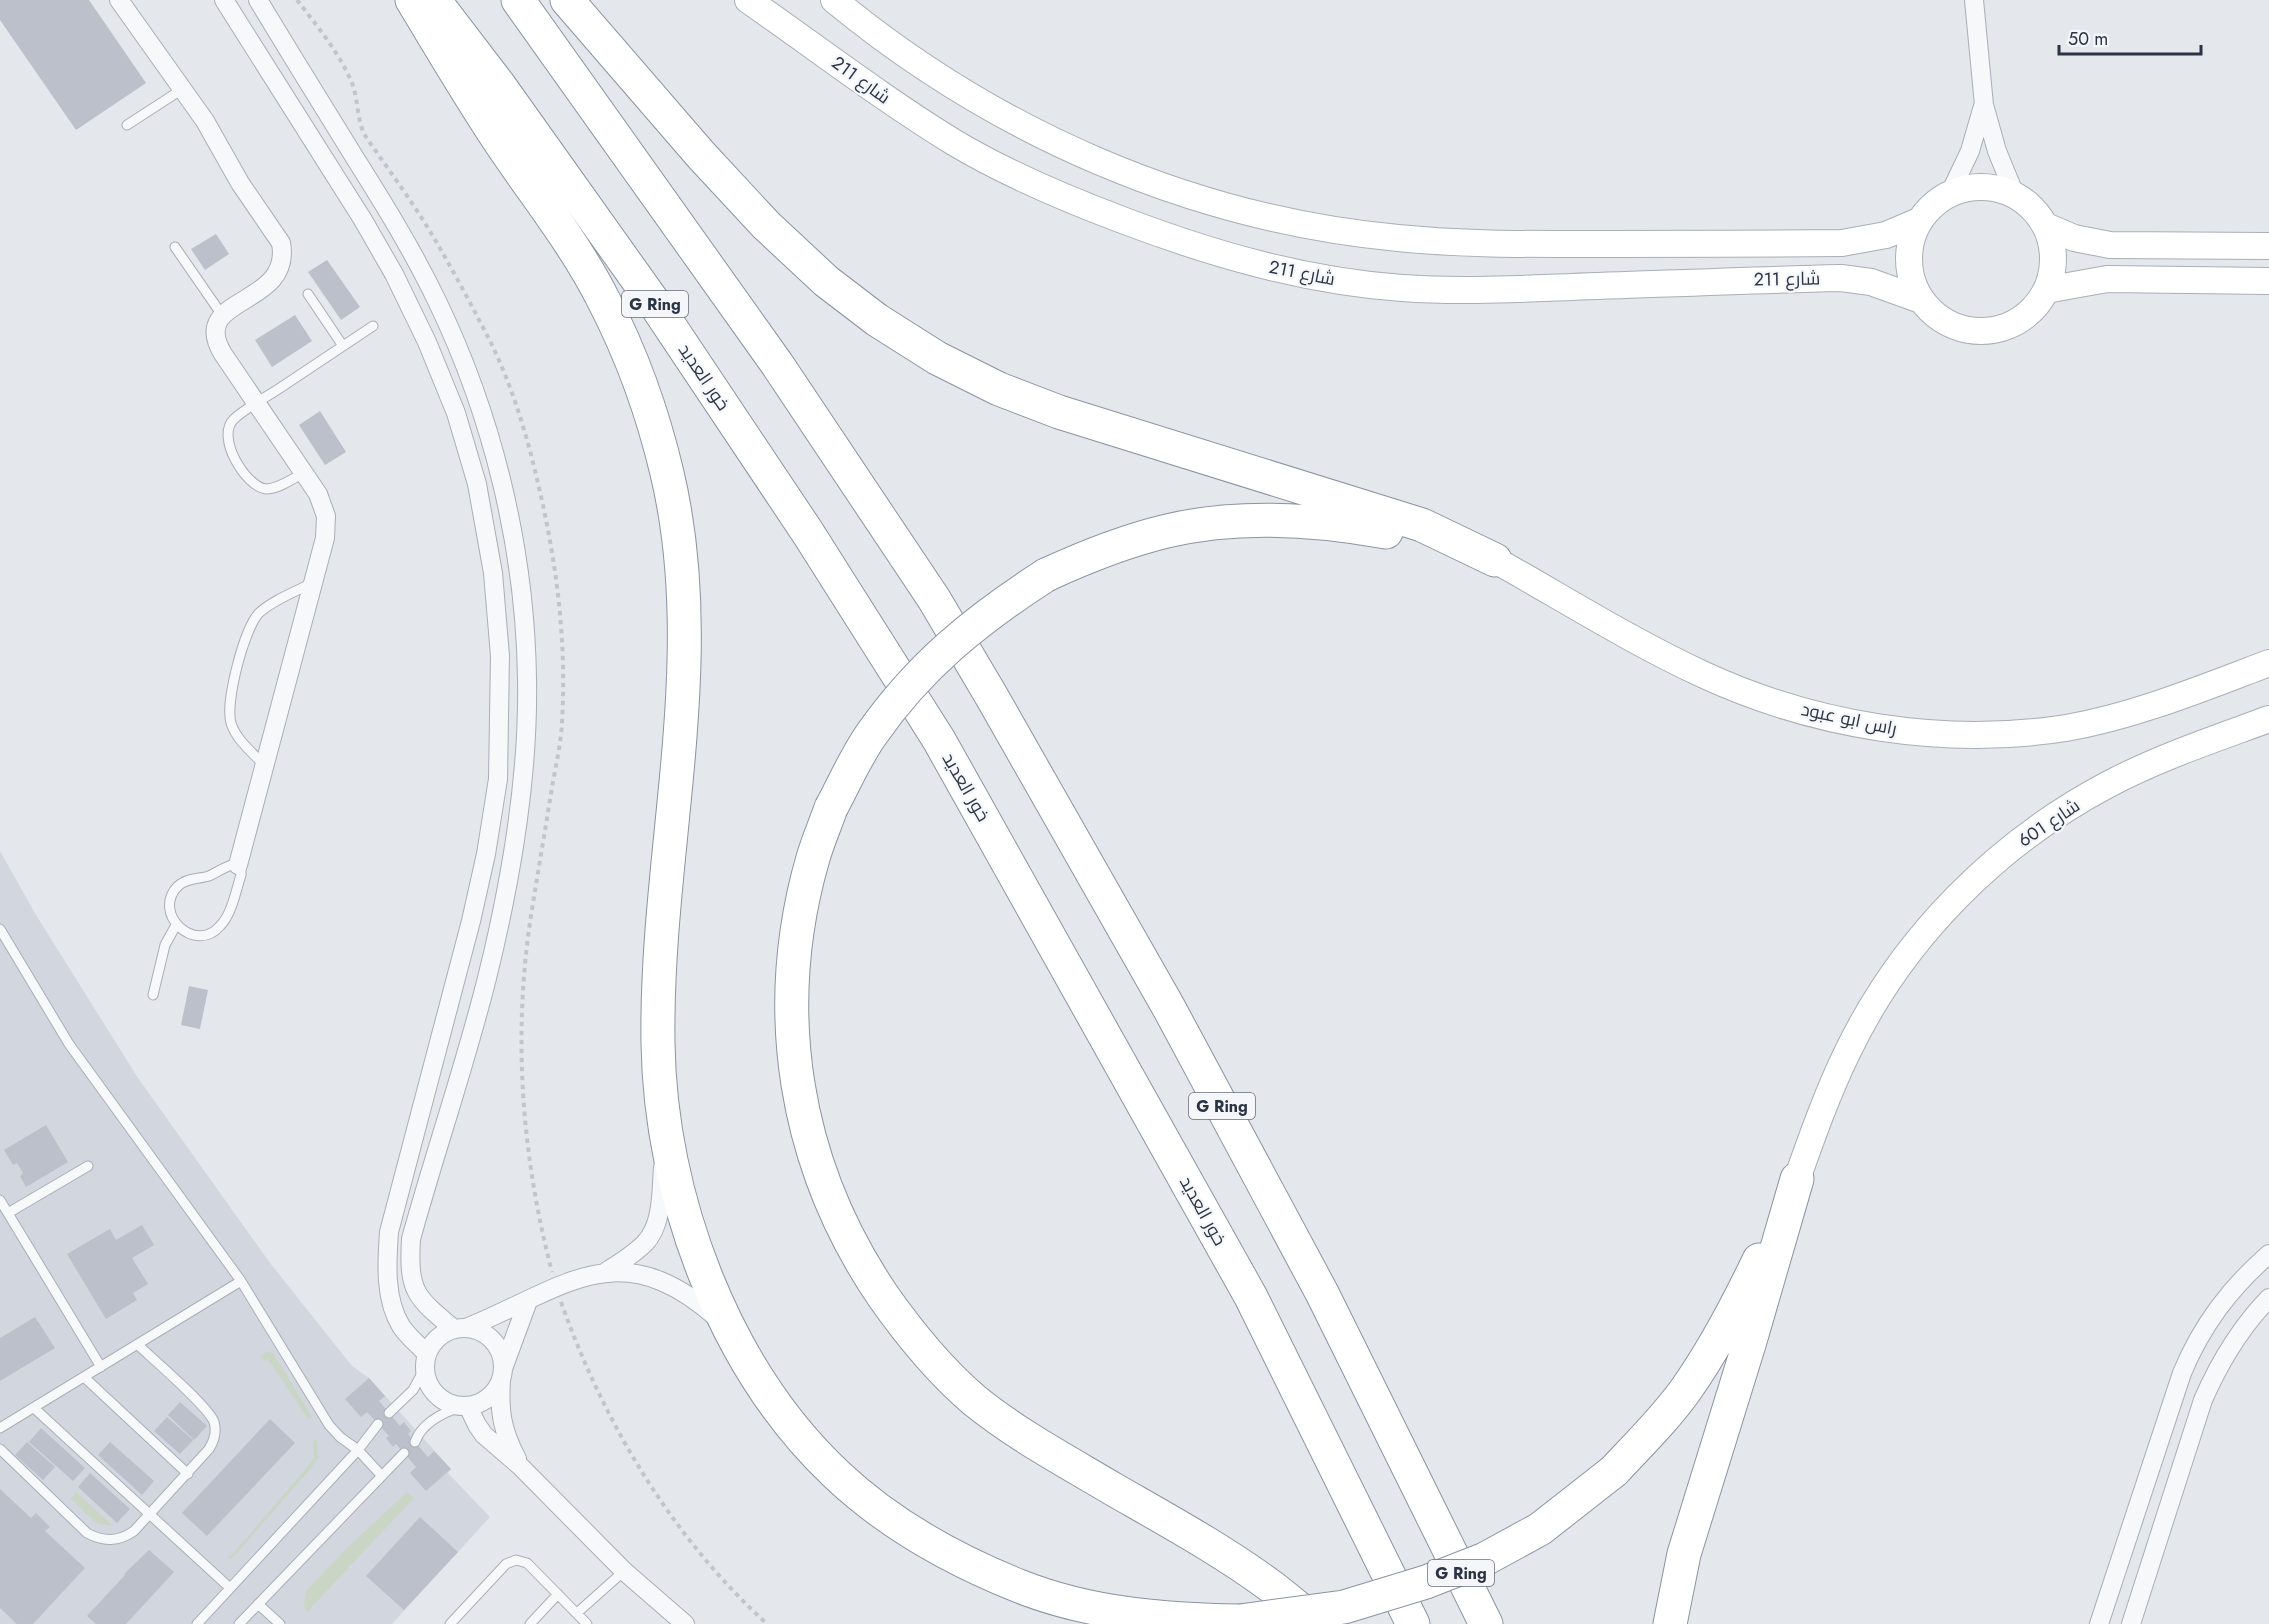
<svg xmlns="http://www.w3.org/2000/svg" width="2269" height="1624" font-family="Jost,Cairo,sans-serif">
<rect width="100%" height="100%" fill="#e4e7ec"/>
<path fill="#d2d6de" d="M0 851 36 915 138 1078 270 1263 352 1366 369 1378 451 1469 448 1473 490 1517 392 1624H0Z"/>
<path fill="#c9d6c5" d="M268 1351 273 1353 312 1417 308 1419 268 1359 264 1361 260 1356Z
M317 1440 318 1458 311 1468 236 1554 231 1558H226L233 1554 308 1466 314 1458 313 1441Z
M76 1492 113 1526 96 1523 71 1499Z
M407 1492 414 1498 307 1612 304 1605 306 1591 348 1547Z"/>
<path fill="#bbc0ca" d="M0 0H89L146 83 76 130 0 20Z
M216 234 229 254 205 270 191 249Z
M327 260 360 307 341 320 308 272Z
M295 315 312 341 272 367 255 340Z
M320 411 346 452 325 465 299 425Z
M189 986 208 990 200 1029 181 1025Z
M46 1125 68 1162 26 1187 20 1176 23 1173 17 1163 13 1165 4 1150Z
M142 1225 154 1245 132 1258 148 1284 133 1293 137 1300 106 1319 67 1254 110 1229 116 1240Z
M35 1317 55 1348 0 1381V1338Z
M369 1378 385 1396 379 1401 400 1426 404 1422 411 1431 408 1434 428 1457 434 1451 451 1469 426 1491 410 1473 416 1467 404 1453 396 1444 393 1447 386 1438 389 1436 367 1412 361 1417 345 1399Z
M180 1402 207 1426 194 1440 168 1415Z
M167 1417 193 1440 180 1454 154 1431Z
M270 1419 295 1443 207 1536 182 1513Z
M41 1428 85 1468 73 1481 29 1442Z
M27 1442 55 1467 43 1480 15 1455Z
M110 1442 154 1481 142 1495 98 1455Z
M90 1473 130 1509 117 1523 78 1487Z
M0 1489 31 1518 36 1513 50 1527 45 1531 85 1568 33 1624H17L0 1608Z
M420 1517 458 1552 404 1610 366 1576Z
M149 1550 174 1572 126 1624H96L87 1616 125 1575 124 1574Z"/>
<g fill="none" stroke-linecap="round" stroke-linejoin="round">
<g stroke="#a9aeb7" stroke-width="11">
<path id="lane" d="M127 125 181 90
M175 247 222 315
M308 294 343 346
M304 473C293 478 279 489 266 489 246 487 215 437 234 419 247 407 265 398 280 388 311 367 342 347 373 326
M265 766C253 753 236 740 231 723 225 702 244 629 259 613 273 600 295 592 312 583
M234 864 241 868V875C236 890 232 914 220 926 195 955 151 913 178 886 186 878 199 879 209 876 217 872 225 867 234 864Z
M0 929 69 1044 241 1281 329 1425 340 1437 358 1450 381 1475
M153 995 165 945 176 925
M0 1200 101 1367
M8 1213 88 1166
M84 1377 188 1474
M34 1408 230 1588
M389 1413 413 1390 425 1368
M0 1428 241 1281
M415 1442C422 1422 444 1412 463 1406
M0 1449 87 1533C104 1542 118 1542 134 1531L209 1449C214 1441 217 1432 214 1422 208 1406 154 1360 138 1345
M258 1604 280 1624
M577 1613 624 1571
M197 1624 358 1450 378 1424
M239 1624 404 1453
M450 1624 506 1564 516 1560 527 1563 587 1624
M530 1624 558 1594"/>
</g>
<g stroke="#a9aeb7" stroke-width="20">
<path id="street" d="M119 0 205 121 240 183 281 243C293 308 187 295 223 354L318 494 326 516 325 538 238 865
M224 0 363 220 394 274 427 342 456 413 477 484 493 573 500 656 498 779 486 854 471 921 389 1232C387 1262 384 1298 401 1326 407 1336 419 1345 427 1354
M258 0C290 53 322 105 355 158 384 204 413 251 437 301 493 417 525 548 527 678 529 778 511 881 487 978 465 1066 435 1152 411 1239 408 1291 415 1297 454 1329
M1974 0 1984 105 1997 151 2015 195
M1950 193 1970 151 1983 106
M607 1271C620 1263 634 1254 645 1243 663 1224 661 1191 663 1167
M466 1328C565 1288 618 1231 717 1318
M425 1367a39 39 0 1 1 78 0a39 39 0 1 1-78 0Z
M504 1366 528 1301
M501 1380C499 1412 502 1430 517 1459
M468 1406 477 1425 484 1435 520 1466 624 1571 685 1624
M2099 1624 2182 1373C2202 1325 2230 1288 2269 1254
M2131 1624 2203 1400C2220 1361 2240 1328 2269 1298"/>
</g>
<g stroke="#a9aeb7" stroke-width="28">
<path id="secondary" d="M748 0C817 48 883 99 955 143 1009 175 1066 199 1125 221 1215 255 1306 281 1402 288 1459 292 1515 289 1572 287 1661 284 1751 280 1841 278L1871 282 1921 300
M834 0C994 132 1192 219 1398 238 1467 245 1537 244 1607 244 1685 244 1764 244 1842 243L1886 235 1919 221
M1909 259a72 72 0 1 1 144 0a72 72 0 1 1-144 0Z
M2046 226 2074 238 2110 245 2269 246
M2046 290 2107 279 2269 281
M1495 560C1563 598 1631 641 1702 674 1814 726 1944 747 2066 728 2135 716 2203 688 2269 663
M1797 1179C1812 1137 1827 1094 1847 1053 1902 938 1997 843 2109 784 2160 757 2215 739 2269 719"/>
</g>
<g stroke="#8b94a3" stroke-width="35">
<path id="highway" d="M412 0C440 46 468 94 498 139 533 192 575 243 604 301 632 355 653 414 667 473 712 662 655 853 658 1043 660 1196 724 1369 837 1475 889 1524 954 1560 1019 1586 1089 1614 1166 1620 1240 1621
M434 0 499 85 657 307 808 533 939 740 1251 1297 1413 1624
M518 0 777 364 934 599 992 697 1169 1008 1322 1293 1486 1624
M567 0 701 155 766 225 826 281 877 320 937 358 999 389 1059 412 1422 525 1495 560
M1046 575C1085 557 1125 541 1167 531 1238 514 1315 519 1386 532
M831 808C825 825 818 841 813 858 769 1010 794 1165 883 1296 909 1333 939 1370 974 1400 1017 1435 1066 1461 1113 1489 1167 1520 1222 1550 1272 1587 1288 1599 1302 1612 1318 1624
M1614 1471C1639 1444 1666 1418 1687 1388 1715 1348 1738 1304 1759 1260
M1670 1624 1684 1554 1750 1341 1797 1179"/>
</g>
<path stroke="#c2c5cb" stroke-width="4" stroke-dasharray="4.5 4.5" stroke-linecap="butt" d="M297 0C317 26 339 52 352 83 358 99 357 118 364 134 387 168 413 202 434 238 454 272 473 308 491 343 512 386 526 432 537 479 556 558 567 640 562 722 561 743 556 765 552 787 545 832 537 877 530 922 513 1040 522 1157 552 1272
M561 1302C604 1423 671 1536 767 1624"/>
<use href="#lane" stroke="#f7f8fa" stroke-width="9"/>
<use href="#street" stroke="#f7f8fa" stroke-width="18"/>
<use href="#secondary" stroke="#fff" stroke-width="26"/>
<use href="#highway" stroke="#fff" stroke-width="33"/>
<g stroke="#8b94a3" stroke-width="35" stroke-linecap="butt">
<path id="highway-bridge" d="M831 808C844 784 855 758 871 735 919 666 976 620 1046 575
M1240 1621 1344 1607 1426 1582 1485 1559 1540 1529 1614 1471"/>
</g>
<use href="#highway-bridge" stroke="#fff" stroke-width="33"/>
</g>
<g text-anchor="middle" dominant-baseline="central" stroke-width="4.5" stroke-linejoin="round" paint-order="stroke">
<g fill="#f4f6f9" stroke="#676e7b" stroke-width="1.5">
<rect x="622" y="291" width="66" height="26" rx="4.5"/>
<rect x="1189" y="1093" width="66" height="26" rx="4.5"/>
<rect x="1428" y="1560" width="66" height="26" rx="4.5"/>
</g>
<g font-size="16" font-weight="bold" fill="#2b3445">
<text x="655" y="304">G Ring</text>
<text x="1222" y="1106">G Ring</text>
<text x="1461" y="1573">G Ring</text>
</g>
<g font-size="18" fill="#2b3445" stroke="#f4f6f9">
<text transform="translate(861 80) rotate(36)">شارع 211</text>
<text transform="translate(1302 273) rotate(11)">شارع 211</text>
<text transform="translate(1787 279) rotate(-1)">شارع 211</text>
<text transform="translate(704 377) rotate(56)">خور العديد</text>
<text transform="translate(1849 719) rotate(12)">راس ابو عبود</text>
<text transform="translate(966 787) rotate(60)">خور العديد</text>
<text transform="translate(2049 823) rotate(-34)">شارع 601</text>
<text transform="translate(1203 1211) rotate(61)">خور العديد</text>
</g>
</g>
<path d="M2059 45v9h142v-9" fill="none" stroke="#2b3445" stroke-width="3"/>
<text x="2068" y="45" font-size="18" fill="#2b3445" stroke="#f4f6f9" stroke-width="4.5" paint-order="stroke">50 m</text>
</svg>
